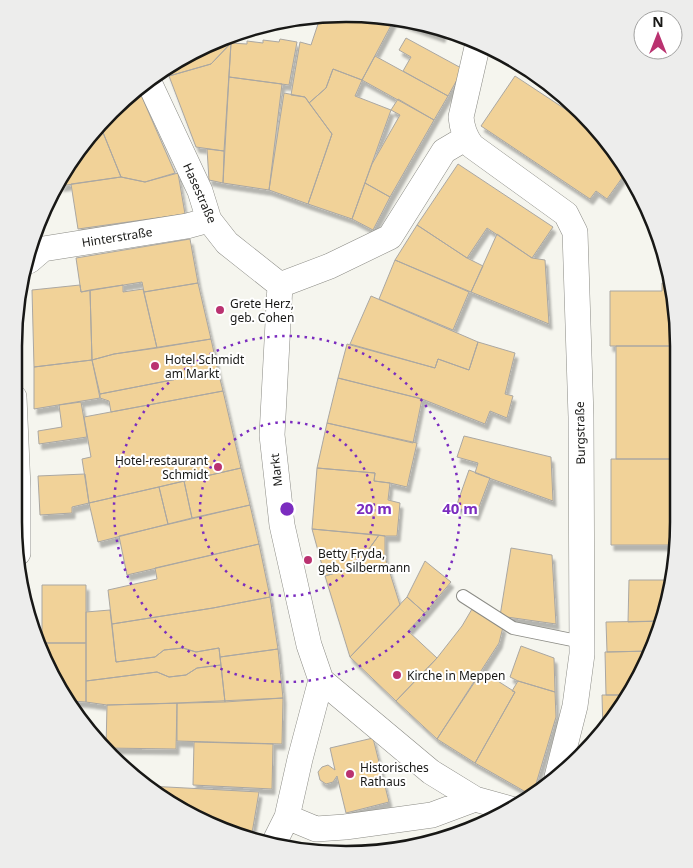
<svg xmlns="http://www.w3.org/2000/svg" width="693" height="868" font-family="'Noto Sans',sans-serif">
<defs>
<filter id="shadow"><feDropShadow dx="3" dy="5.5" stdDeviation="1" flood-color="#0004"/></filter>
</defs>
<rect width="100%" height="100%" fill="#f5f5ee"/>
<path fill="#f1d298" stroke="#aaa7a2" filter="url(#shadow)" d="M324 14 390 17 395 18 362 80 333 69 326 88 309 103 305 97 291 95 300 42 311 45 321 15Z
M395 18 444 29 442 37 394 20Z
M231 36V43L211 64 169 76 166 69 199 48Z
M406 38 463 69 448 96 403 71 411 57 399 50Z
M280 39 297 42 289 85 229 77 231 43 247 44V41L263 43V40L279 42Z
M231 43 224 151 196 147 169 76 211 64Z
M375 56 448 96 434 120 362 80Z
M333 69 362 80 355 96 391 110 352 219 308 204 332 134 309 103 326 88Z
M515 76 600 132 610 144 627 171 607 199 596 191 590 199 481 126Z
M229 77 282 84 269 190 223 183Z
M138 88 175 173 145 182 121 177 102 130 93 132 97 127Z
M284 93 305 97 332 134 308 204 269 190Z
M398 99 434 120 390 197 365 183 372 164 400 115 391 110Z
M579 110 600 132 575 116Z
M102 130 121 177 60 186 93 132Z
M207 149 224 151 223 183 209 180Z
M458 164 553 227 532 258 487 228 467 258 417 225Z
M178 173 185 214 78 229 71 184 121 177 145 182Z
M365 183 390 197 373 230 352 219Z
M417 225 467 258 483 266 471 292 395 260Z
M497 234 532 258 545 260 549 324 471 292Z
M190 239 198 283 144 292 142 282 81 292 76 258Z
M395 260 469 292 453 330 379 299Z
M198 283 211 339 157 348 144 292Z
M662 283H672L679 325V346H610V291H662Z
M80 285 81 292 90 290 92 360 34 367 32 290Z
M123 285V292L143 289 157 348 114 354 92 360 90 290Z
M371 296 478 342 469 370 438 359 435 368 350 344Z
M211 339 218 371 100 394 92 360 114 354Z
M478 342 515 353 505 394 513 396 507 418 490 411 485 424 422 399 338 378 347 344 435 368 438 359 469 370Z
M616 346H679V459H616Z
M92 360 100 398 34 409V367Z
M218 371 223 391 111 412 109 401 100 398V394Z
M338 378 422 399 413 443 327 423Z
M223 391 241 468 89 503 82 459 91 457 84 417Z
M81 402 87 437 39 444 38 431 62 427 59 405Z
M327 423 417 443 407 487 390 483 374 481 375 473 317 468Z
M464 436 551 457 553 501 475 473 478 463 457 457Z
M611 459H679L678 545H611Z
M241 468 250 505 192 518 184 481Z
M317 468 375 473 374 481 390 483 388 500 400 503 397 536H385L312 529Z
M469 470 490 478 476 515 456 507Z
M85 474 89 503 72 507V513L40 515 38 476Z
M184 481 192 518 168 524 159 487Z
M159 487 168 524 98 542 89 503Z
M250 505 259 544 127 575 119 536Z
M312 529 379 535 356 567 325 576Z
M379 535 385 536V557L400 605 350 657 325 576 356 567Z
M259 544 270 597 213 608 112 624 108 590 157 579 155 568Z
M511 548 552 555 556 624 500 616Z
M425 561 451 582 425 613 407 597Z
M629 580H672L668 607 663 621 628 622Z
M42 585H86V643H42Z
M270 597 278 649 220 657 219 648 196 652 183 648 164 650 155 657 116 662 112 624 213 608Z
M407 597 425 613 408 631 437 658 396 701 350 657Z
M472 609 503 627 499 643 437 739 396 701 437 658 462 626Z
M110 610 116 662 155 657 164 650 183 648 196 652 219 648 221 665 197 668 186 675 169 677 157 672 86 681V612Z
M663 621 652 651 607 652 606 622Z
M42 643H86V702L69 701 58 688 42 647Z
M521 646 554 658 555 692 518 681 510 677Z
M278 649 283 698 225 702 220 657Z
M652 651 645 669 629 695H606L605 652Z
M221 665 225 702 107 705 86 702V681L157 672 169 677 186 675 197 668Z
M482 671 515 692 475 763 437 739Z
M518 681 555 692 556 717 533 794 531 795 475 763 515 692 512 691Z
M602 695H629L610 724 603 732Z
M283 698 282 744 177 741V703Z
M177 703 176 749 106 748 107 705Z
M373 738 389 802 346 813 337 776 333 782 326 784 320 780 318 772 322 767 328 765 335 770 330 748Z
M194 742 273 744 272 789 193 785Z
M149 786 259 792 251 839 240 837 180 810Z
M436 839 412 848 346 852 361 849Z"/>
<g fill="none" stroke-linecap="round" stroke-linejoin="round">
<g stroke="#8b8b85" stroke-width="14">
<path id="lane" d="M463 596 513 628 582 642"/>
</g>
<g stroke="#8b8b85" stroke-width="26">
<path id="street" d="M478 43 461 117C462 129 465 137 472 146L566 214 575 232 581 417 582 654 575 706 557 777
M148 80 200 191 209 220 227 243 280 285
M29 261 43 249 187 226 209 220
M280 285 330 266 390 237 444 151 466 138
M14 397 18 488V553
M321 680 431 772 475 799 511 809
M287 817 316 829 345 827 432 815 475 799
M274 843 287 817 300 759 321 680 309 645 282 525 272 435 280 285"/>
</g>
<use href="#lane" stroke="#fff" stroke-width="12"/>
<use href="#street" stroke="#fff" stroke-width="25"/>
</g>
<g fill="none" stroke="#7b2cbf" stroke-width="2.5" stroke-dasharray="2.5 5">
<circle cx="287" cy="509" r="87"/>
<circle cx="287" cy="509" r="173"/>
</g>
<g fill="#ba3270" stroke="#fff" stroke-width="2">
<circle cx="220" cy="310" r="5"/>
<circle cx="155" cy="366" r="5"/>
<circle cx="218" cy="467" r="5"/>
<circle cx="308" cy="560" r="5"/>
<circle cx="397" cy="675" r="5"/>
<circle cx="350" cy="774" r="5"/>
</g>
<g text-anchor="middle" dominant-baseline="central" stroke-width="4" stroke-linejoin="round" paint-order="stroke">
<g font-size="12" fill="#181816" stroke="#fff">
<text transform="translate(200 193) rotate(66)">Hasestraße</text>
<text transform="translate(117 237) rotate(-9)">Hinterstraße</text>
<text transform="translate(580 433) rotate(-91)">Burgstraße</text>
<text transform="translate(276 470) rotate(-96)">Markt</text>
</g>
<g font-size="12" fill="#181816" stroke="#fff" text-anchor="start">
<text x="230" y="303">Grete Herz,<tspan x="230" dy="14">geb. Cohen</tspan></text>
<text x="165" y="359">Hotel Schmidt<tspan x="165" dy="14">am Markt</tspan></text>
<text x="208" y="460" text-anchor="end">Hotel-restaurant<tspan x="208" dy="14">Schmidt</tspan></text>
<text x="318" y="553">Betty Fryda,<tspan x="318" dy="14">geb. Silbermann</tspan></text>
<text x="407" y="675">Kirche in Meppen</text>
<text x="360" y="767">Historisches<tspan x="360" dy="14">Rathaus</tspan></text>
</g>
</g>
<path d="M0 0H693V868H0ZM346 22H346A324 324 0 0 1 670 346V522A324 324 0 0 1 346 846H346A324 324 0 0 1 22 522V346A324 324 0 0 1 346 22Z" fill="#ededec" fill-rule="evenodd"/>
<path fill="none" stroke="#181816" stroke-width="2.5" d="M346 22H346A324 324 0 0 1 670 346V522A324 324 0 0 1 346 846H346A324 324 0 0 1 22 522V346A324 324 0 0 1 346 22Z"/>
<circle cx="287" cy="509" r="8" fill="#7b2cbf" stroke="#fff" stroke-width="2.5"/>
<g font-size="15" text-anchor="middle" font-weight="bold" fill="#7b2cbf" stroke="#fff" stroke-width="4" stroke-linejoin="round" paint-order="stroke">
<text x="374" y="514">20 m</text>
<text x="460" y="514">40 m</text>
</g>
<g transform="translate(658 35)"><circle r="24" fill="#ffffff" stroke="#a3a3a2"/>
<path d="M0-4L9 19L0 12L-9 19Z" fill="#ba3270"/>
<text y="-8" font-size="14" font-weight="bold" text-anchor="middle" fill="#181816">N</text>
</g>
</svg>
